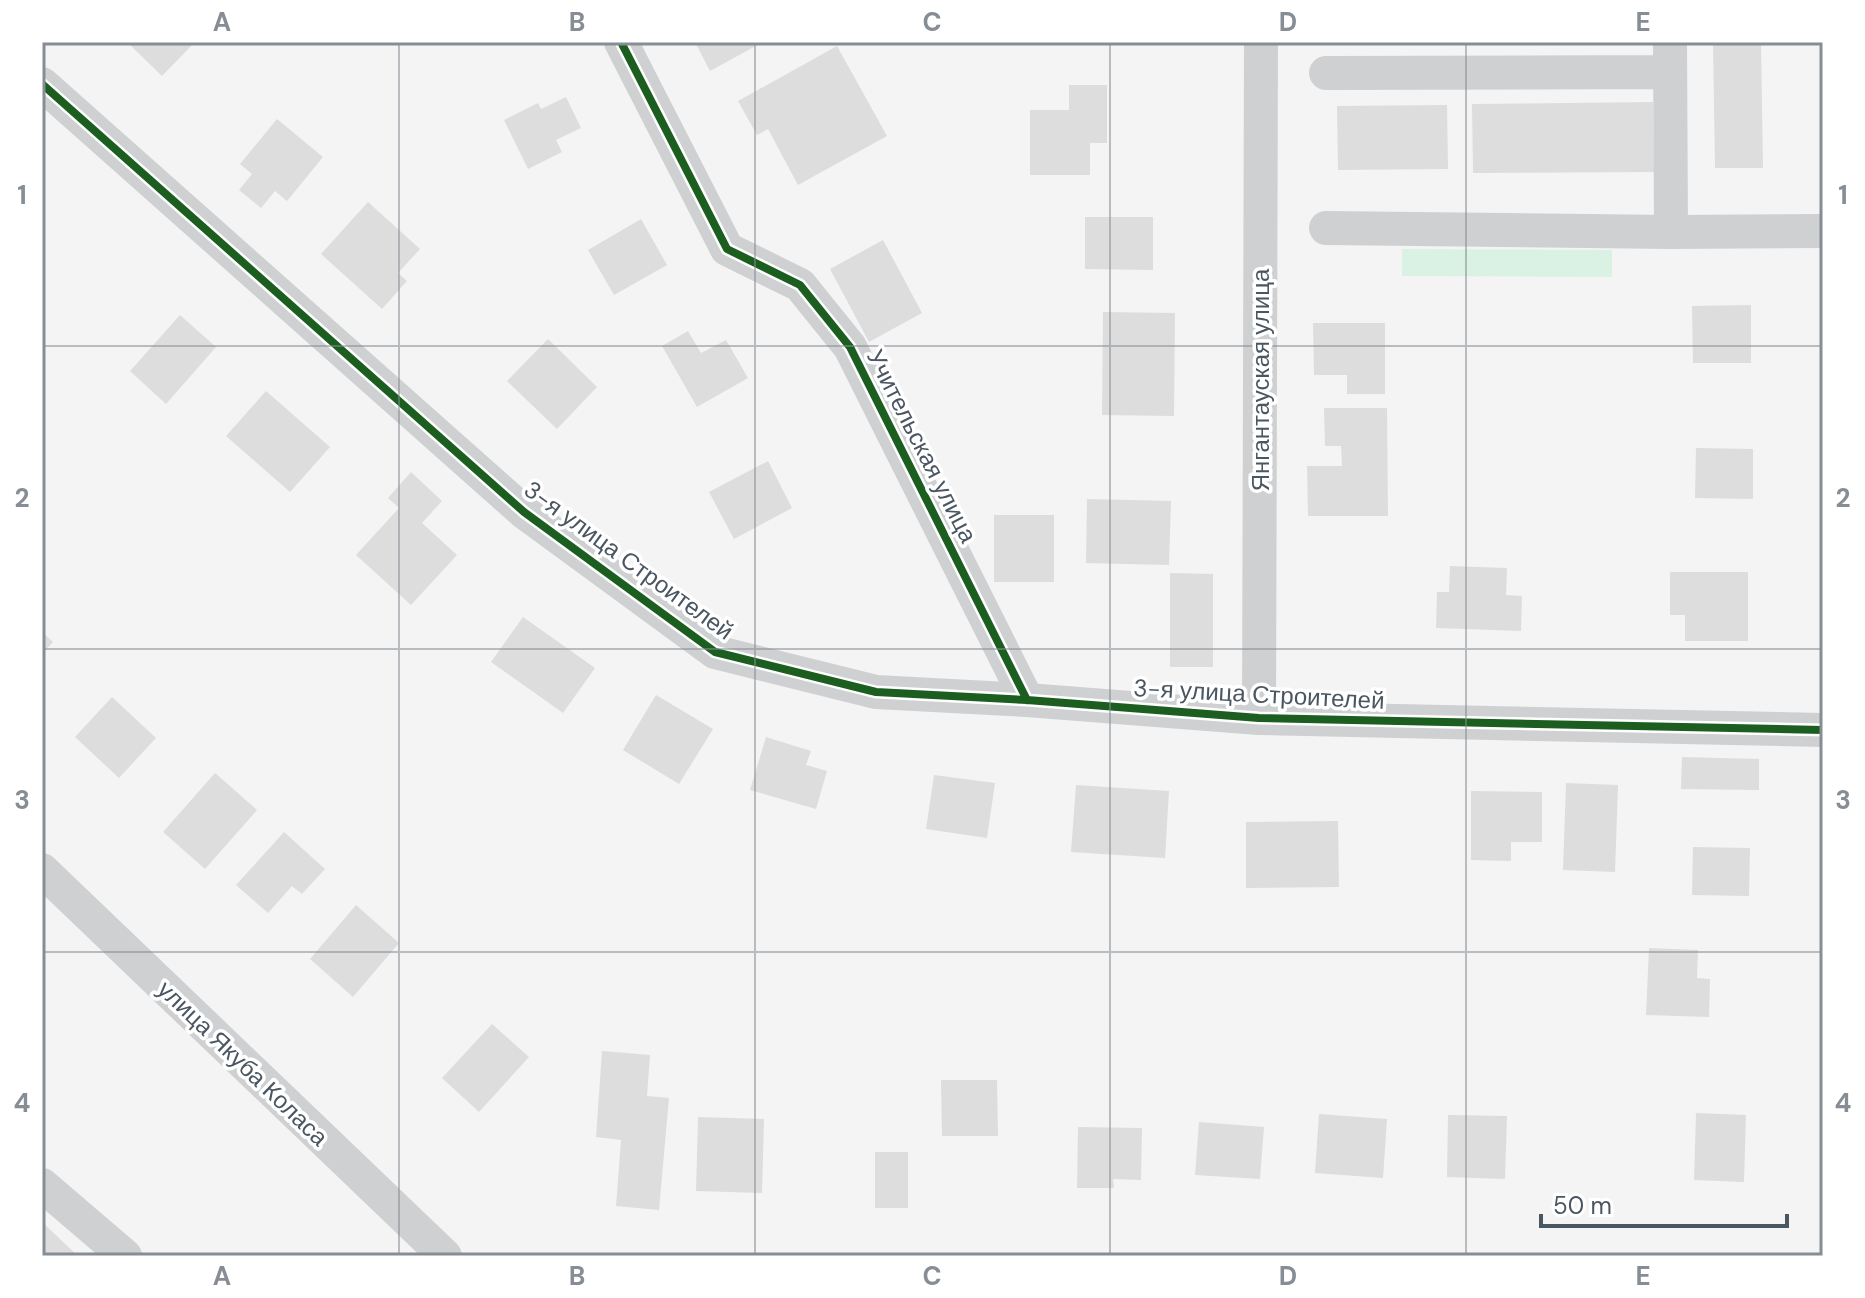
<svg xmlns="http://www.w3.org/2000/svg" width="1865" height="1298" font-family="'DM Sans',sans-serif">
<rect width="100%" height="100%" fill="#f4f4f4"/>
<path fill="#d9f2e3" d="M1402 249 1612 250V277L1402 276Z"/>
<path fill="#ddddde" d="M127 42H195L162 76Z
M695 42H763L710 71Z
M1713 42H1761L1763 168H1715Z
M837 46 887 136 798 185 768 129 757 135 738 101Z
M1069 85H1107V143H1090V175H1030V110H1069Z
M566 97 581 128 556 140 562 152 528 169 504 120 538 103 541 109Z
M1653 102 1654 172 1473 173 1472 104Z
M1447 105 1448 169 1338 170 1337 106Z
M277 119 323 157 287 201 275 191 261 208 239 190 252 174 240 164Z
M368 202 420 249 398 273 407 281 382 309 321 254Z
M1085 217H1153V270L1085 269Z
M641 219 667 265 614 295 588 250Z
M883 240 922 313 869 342 830 269Z
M1751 305V363H1693L1692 306Z
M1103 312 1175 313 1174 416 1102 415Z
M180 315 216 347 166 404 130 371Z
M1313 323H1385V394H1347V375H1314Z
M688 331 701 353 726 340 748 378 697 407 662 346Z
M548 339 597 387 557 429 507 381Z
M266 391 330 447 290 492 226 436Z
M1324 408H1387L1388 516H1308L1307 466H1342L1341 446H1325Z
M1696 448 1753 449V499L1695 498Z
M768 461 792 508 734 539 709 492Z
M411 472 442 501 422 523 457 555 411 605 356 555 399 508 388 498Z
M1087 499 1171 501 1169 565 1086 563Z
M994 515H1054V582H994Z
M1450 566 1507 568 1506 595 1522 596 1521 631 1436 628 1437 592H1449Z
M1670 572H1748V641H1685V615H1670Z
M1170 573 1213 574V667H1170Z
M523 617 595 668 563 713 491 662Z
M42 632 53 642 42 654Z
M656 695 713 729 679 784 623 750Z
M112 697 156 738 119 778 75 737Z
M766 737 811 751 806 765 827 771 816 809 750 790Z
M1682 757 1759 759V790L1681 789Z
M215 773 257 810 205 869 163 832Z
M934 775 995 783 987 838 926 829Z
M1566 783 1618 785 1615 872 1563 870Z
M1076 785 1169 791 1165 858 1071 852Z
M1471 791 1542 792V842H1511V861L1471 860Z
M1338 821 1339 887 1246 888V822Z
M284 832 325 869 302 894 292 886 268 913 236 885Z
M1693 847 1750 848 1749 896 1692 895Z
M356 905 399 943 353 997 310 959Z
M1649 948 1698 950 1697 978 1710 979 1709 1017 1646 1015Z
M492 1024 529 1057 479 1112 442 1078Z
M602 1051 650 1055 647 1096 669 1098 659 1210 616 1206 621 1140 596 1137Z
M941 1080H997L998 1136H942Z
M1696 1113 1746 1115 1744 1182 1694 1180Z
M1319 1114 1387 1119 1383 1178 1315 1173Z
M1448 1115 1507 1116 1505 1179 1447 1177Z
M698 1117 764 1119 762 1193 696 1191Z
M1199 1122 1264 1127 1260 1179 1195 1175Z
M1078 1127 1142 1128 1141 1180 1113 1179 1114 1188H1077Z
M875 1152H908V1208H875Z
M42 1222 78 1256H42Z"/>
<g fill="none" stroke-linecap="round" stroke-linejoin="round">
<path stroke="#ced0d2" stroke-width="34" d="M621 42 727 249 800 285 850 347 1027 700
M1670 42 1671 232 1823 231
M1326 73 1670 72
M42 84 524 512 715 652 876 692 1027 700 1259 718 1823 730
M1326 228 1671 232
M1259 718 1261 42
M42 870 445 1256
M42 1185 125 1256"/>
<g stroke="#fff" stroke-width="13">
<path id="cycleway" d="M621 42 727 249 800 285 850 347 1027 700
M42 84 524 512 715 652 876 692 1027 700 1259 718 1823 730"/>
</g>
<use href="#cycleway" stroke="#1b5e20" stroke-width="8"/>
</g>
<path fill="none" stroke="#868d94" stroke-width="2" stroke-opacity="0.55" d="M399 42V1256M755 42V1256M1110 42V1256M1466 42V1256M42 346H1823M42 649H1823M42 952H1823"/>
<g text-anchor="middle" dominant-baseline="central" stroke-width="7" stroke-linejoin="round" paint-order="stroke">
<g font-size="24" fill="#4a5661" stroke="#fff">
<text transform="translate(1260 380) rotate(-90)">Янгантауская улица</text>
<text transform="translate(922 446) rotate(63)">Учительская улица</text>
<text transform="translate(629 560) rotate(36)">3-я улица Строителей</text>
<text transform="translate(1259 694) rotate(3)">3-я улица Строителей</text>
<text transform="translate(243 1063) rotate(44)">улица Якуба Коласа</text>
</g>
</g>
<rect width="1865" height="1298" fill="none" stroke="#ffffff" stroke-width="88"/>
<path d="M1541 1214v12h246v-12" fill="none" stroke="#4a5661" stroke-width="4"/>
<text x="1553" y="1214" font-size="24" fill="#4a5661" stroke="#ffffff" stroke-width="6" paint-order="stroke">50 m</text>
<rect x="44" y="44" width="1777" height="1210" fill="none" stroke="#868d94" stroke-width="3"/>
<g font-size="26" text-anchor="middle" font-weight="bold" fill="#868d94">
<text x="222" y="31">A</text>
<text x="577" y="31">B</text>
<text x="932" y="31">C</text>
<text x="1288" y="31">D</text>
<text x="1643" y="31">E</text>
<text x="22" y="204">1</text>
<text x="1843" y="204">1</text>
<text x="22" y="507">2</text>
<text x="1843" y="507">2</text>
<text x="22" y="809">3</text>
<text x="1843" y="809">3</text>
<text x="22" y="1112">4</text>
<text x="1843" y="1112">4</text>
<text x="222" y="1285">A</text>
<text x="577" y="1285">B</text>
<text x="932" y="1285">C</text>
<text x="1288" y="1285">D</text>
<text x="1643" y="1285">E</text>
</g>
</svg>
